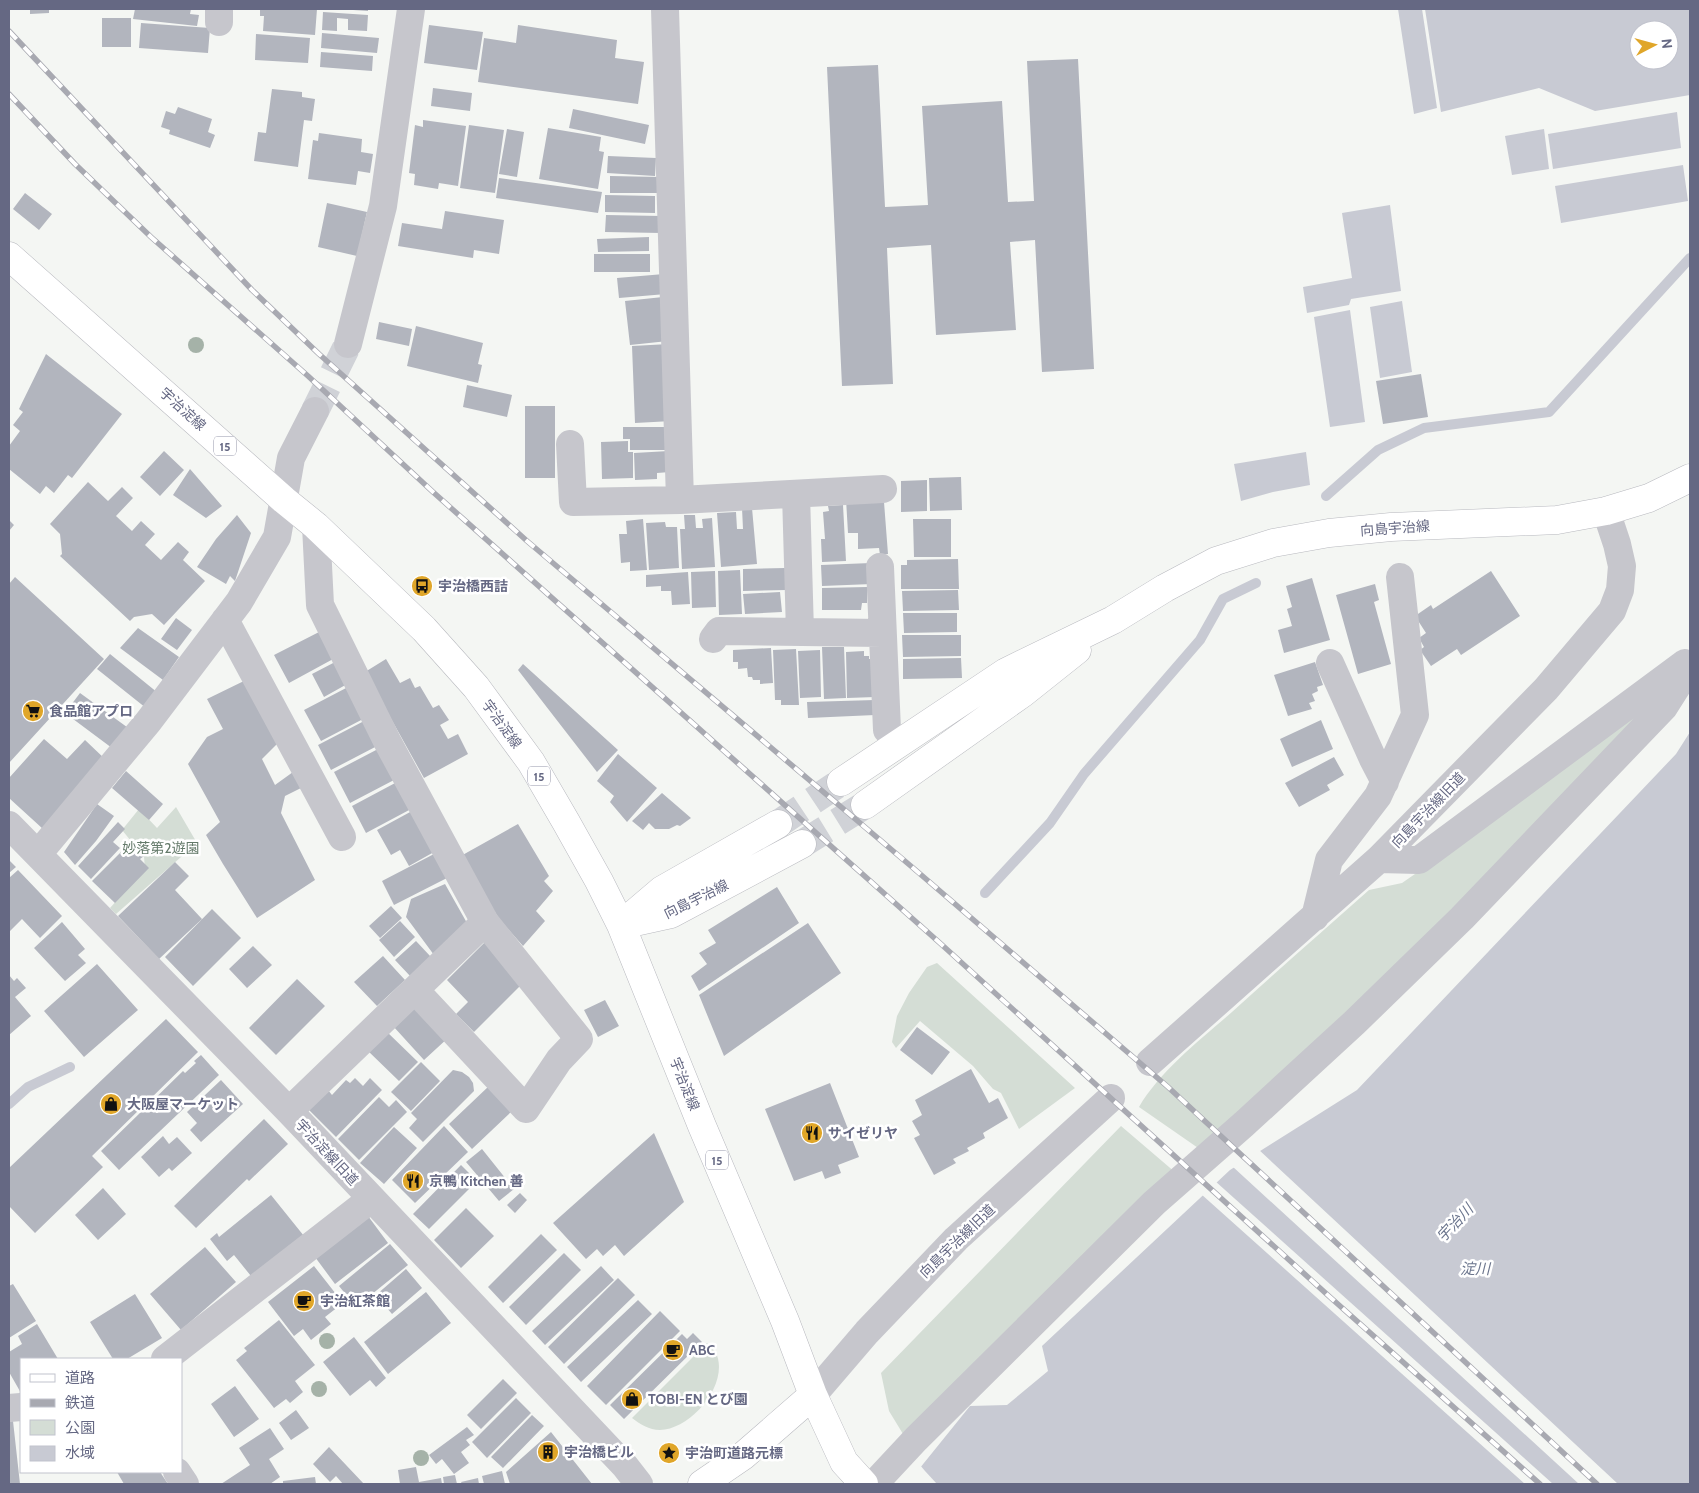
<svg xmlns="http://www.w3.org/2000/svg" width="1699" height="1493" font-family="Cabin,'Noto Sans JP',sans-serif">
<rect width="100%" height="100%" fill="#f4f6f3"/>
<path fill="#d4ddd5" d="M1648 705 1458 909 1201 1150 1139 1107C1160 1071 1201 1039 1232 1012 1277 971 1323 931 1369 890L1402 883 1477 831Z
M176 807 197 843 116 914 110 908 145 869 144 857 122 830 139 809 157 828Z
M937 963 1075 1088 1019 1129 1001 1093 993 1089 973 1066 920 1021 896 1048 892 1042 897 1016 909 993 927 967Z
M1121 1126 1176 1173 903 1434 889 1411 881 1373Z
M707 1343C709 1346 713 1349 715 1351 732 1382 691 1430 660 1430 649 1430 640 1424 632 1418Z"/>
<path fill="#c8cad3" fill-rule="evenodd" d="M1398 9H1422L1437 108 1414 114Z
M1425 9H1690V95L1595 111 1539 88 1441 112ZM1639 30H1669V60H1639Z
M1677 112 1681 148 1553 169 1548 134Z
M1544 129 1549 169 1512 175 1505 136Z
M1683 165 1688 201 1561 223 1555 186Z
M1390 205 1401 291 1351 299 1349 305 1307 313 1303 287 1352 278 1342 213Z
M1402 301 1412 372 1380 378 1370 307Z
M1350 310 1365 422 1330 427 1314 317Z
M1306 452 1310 485 1273 492 1241 501 1234 464Z
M1690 732V1484H907L970 1406 1007 1405 1048 1371 1042 1346 1230 1170 1357 1090 1676 754Z"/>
<path fill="#f4f6f3" d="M1258 1149 1618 1484H1579L1232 1166Z
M1215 1181 1553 1484H1525L1201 1194Z
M920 1465 925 1471 937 1484H905Z"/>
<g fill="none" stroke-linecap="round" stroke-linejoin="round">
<path stroke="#c8cad3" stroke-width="10" d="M1326 496 1378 450 1424 428 1549 412 1690 258
M985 893 1050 823 1084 774 1200 640 1223 599 1256 583
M9 1104 28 1087 70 1067"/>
</g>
<path fill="#b2b5be" d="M30 9H49V13L30 14Z
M135 9H191L190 14 199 15 197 26 133 19Z
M260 9H317L315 35 263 31 264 16H260Z
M353 9H368V11L353 10Z
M323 12 368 15 367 31 348 30V19L337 18V31L322 30Z
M102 18H131V47H102Z
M141 23 210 28 208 53 139 48Z
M429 25 483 32 477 70 424 63Z
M518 25 617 40 615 58 644 62 638 104 478 82 484 38 516 43Z
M322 33 379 38 377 53 321 48Z
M256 34 310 38 308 63 255 60Z
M321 52 373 56 372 71 320 67Z
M1078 59 1094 369 1042 372 1035 240 1010 242 1016 330 936 335 931 245 887 248 893 384 842 386 827 67 878 65 885 207 928 205 922 106 1002 101 1008 202 1034 201 1027 61Z
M433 88 472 93 470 111 431 106Z
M272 89 302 92V97L315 99 312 121 304 120 298 167 254 161 258 132 266 133Z
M178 107 212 119 208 132 215 135 210 148 169 134 170 130 161 127 166 111 175 114Z
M573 109 649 125 645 144 569 128Z
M423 120 466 126 458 186 439 183 438 189 414 185 415 174 409 173 415 125 423 127Z
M469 125 504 130 495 193 460 188Z
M548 128 601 137 599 151 604 152 598 189 539 179Z
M507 129 524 132 517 177 499 174Z
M319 133 362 139 361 152 373 154 370 173 358 171 356 185 308 179 313 140 318 141Z
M608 156 656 158 655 176 607 173Z
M610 176 660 177V193H610Z
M499 178 602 192 598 213 496 198Z
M25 193 52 214 39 230 13 209Z
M605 195 655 196V213L605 212Z
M327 203 367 212 357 256 318 247Z
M445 211 504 220 499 254 474 250 473 258 398 246 402 223 442 229Z
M606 215 661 216V233L605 232Z
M649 237V251L598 252 597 239Z
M594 254H650V272H594Z
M664 274 666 294 619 298 617 278Z
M663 297 668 341 630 345 625 301Z
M379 322 412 329 409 346 376 339Z
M416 326 483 343 478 364 482 365 478 383 407 366Z
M669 344 672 421 635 423 632 346Z
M46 354 122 414 72 478 68 475 54 493 46 486 40 494 9 469V446L20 431 13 425 23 412 19 409Z
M1421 374 1428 417 1383 424 1376 381Z
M467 385 512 395 507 417 463 407Z
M525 406H555V478H525Z
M623 427H670V450H630V439H623Z
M628 441V452H633V478L602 479 601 442Z
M164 451 184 470 160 496 140 477Z
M669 451 670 472 657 473V479L635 480 634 453Z
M190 469 222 506 206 518 173 495Z
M961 477 962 510 930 511 929 478Z
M927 480V511L901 512V481Z
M88 482 108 501 122 487 133 498 116 516 132 531 141 521 155 534 145 545 161 560 178 542 189 552 183 560 205 581 164 625 152 614 134 617 130 621 60 556 62 554 60 534 50 524Z
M846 499 884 502 888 554 880 555 879 548 858 549V533H848Z
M843 505 846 561 822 562 821 539H825L823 512 829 511 828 506Z
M742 508H752L757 564 721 567 717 513 736 512 737 529H743Z
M237 515 251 533 235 581 230 576 226 584 197 567 216 539Z
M684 515H695L696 528H703L702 519 712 518 715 567 682 569 680 529H685Z
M643 519 647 570 630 571V562L621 563 619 534H627L626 521Z
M913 519H951V557H914Z
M9 520 14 525 9 531Z
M665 522 666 527H677L679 568 649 570 646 523Z
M958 559 959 589H901V565H907V560Z
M871 563 872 584 822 586 821 565Z
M785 568 786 590 743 591V569Z
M740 570 742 614 719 615 718 571Z
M715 571 716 607 692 608 691 572Z
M1491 571 1520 616 1461 655 1457 649 1431 666 1420 650 1424 647 1419 638 1426 633 1415 616 1431 605 1433 609Z
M688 572 690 604 672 605 671 591H661V586L646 587V575Z
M15 577 104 659 9 763V584Z
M1312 578 1330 640 1284 653 1278 630 1292 626 1287 609 1292 607 1286 586Z
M1375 584 1379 600 1374 602 1391 664 1358 674 1336 595Z
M867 587V603H862L861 610H822V588Z
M958 590 959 610 903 611 902 591Z
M780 592 782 612 745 614 743 594Z
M903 613H957V632L904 633Z
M176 618 192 630 177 650 161 639Z
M138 628 179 657 163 680 120 648Z
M321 631 335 658 289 683 274 655Z
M902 635H961V656L903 657Z
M822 647H844L846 698 824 699Z
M771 648 773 683 760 684V680H753L752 677H748L747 668 738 669V662H733V650Z
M796 649 799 705H781V700H775L773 650Z
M820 650 821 697 800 698 798 651Z
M864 651V656H869V659H873L875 697 847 698 846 652Z
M110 654 158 693 146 708 97 669Z
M961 658 962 678 903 679V659Z
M386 659 400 683 410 678 415 688 420 686 433 708 439 705 449 720 440 725 448 739 458 734 468 754 424 778 365 672Z
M337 661 349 683 324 697 312 674Z
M1315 662 1323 685 1317 687 1318 691 1312 694 1315 701 1309 703 1312 709 1288 716 1274 675Z
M523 664 618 750 597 772 518 670Z
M248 679 280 741 262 759 275 785 293 772 301 788 285 796 281 813 315 880 257 918 223 864 206 835 220 822 188 764 207 737 223 729 207 699Z
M348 687 365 718 321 741 304 710Z
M80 693 131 730 116 751 65 713Z
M875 700V715L808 718 807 702Z
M366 720 379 745 331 770 318 745Z
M1321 720 1333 749 1292 767 1280 739Z
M44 739 67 759 85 740 106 760 43 829 9 798V778Z
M378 749 394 780 350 803 334 772Z
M618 754 657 788 627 822 610 802 614 796 597 781Z
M1334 757 1344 775 1327 785 1330 790 1299 807 1285 783Z
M126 771 163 804 149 820 112 788Z
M397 782 411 809 366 833 352 806Z
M662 793 691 818 680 826 677 825 669 829H655L649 823 643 830 632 821Z
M97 804 114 816 96 841 75 865 64 852Z
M412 811 434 852 409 866 400 850 391 855 377 830Z
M118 822 125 829 113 842 120 848 91 879 78 866Z
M518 824 549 876 544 881 553 891 536 911 545 921 523 946 500 920 459 857Z
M131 842 144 856 140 859 149 868 115 903 92 881Z
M434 854 447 878 394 905 382 881Z
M9 860 16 867 9 873Z
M175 862 189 876 175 890 202 919 159 959 118 916Z
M18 870 62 916 40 938 22 919 9 932V878Z
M445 884 467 923 434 955 406 917 411 899Z
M777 887 799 923 699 991 691 976 707 964 699 953 716 943 708 930Z
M391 906 402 918 380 938 369 926Z
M212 909 241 938 193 986 165 957Z
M400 921 415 937 394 957 379 940Z
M62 922 85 949 78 955 86 963 65 981 34 948Z
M808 923 841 973 724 1056 699 995Z
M487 940 526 980 474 1032 456 1014 468 1002 447 980Z
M416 941 431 957 411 977 395 960Z
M253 946 272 965 247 988 229 969Z
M383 956 405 980 377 1006 354 982Z
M97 964 138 1010 84 1057 44 1011Z
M9 975 14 981 17 978 26 988 15 997 31 1016 9 1035Z
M297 979 325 1006 276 1055 249 1028Z
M605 1000 619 1026 598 1037 584 1010Z
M414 1007 449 1037 424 1060 393 1026Z
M166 1019 198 1052 92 1156 103 1167 35 1233 9 1206V1168Z
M917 1027 950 1052 932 1075 900 1050Z
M385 1030 418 1062 399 1081 367 1050Z
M201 1055 219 1075 119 1170 101 1151 183 1071 185 1073 196 1063 194 1061Z
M421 1062 440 1081 411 1111 391 1092Z
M971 1069 989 1103 998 1098 1008 1118 983 1133 985 1138 967 1148 969 1151 953 1159 956 1163 934 1175 914 1138 920 1135 912 1121 922 1115 915 1100Z
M453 1070 462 1072 469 1077 473 1083 474 1091 423 1142 409 1128 417 1119 411 1113Z
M355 1078 363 1086 370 1078 382 1090 336 1137 309 1110 328 1090 332 1095 346 1080 350 1083Z
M221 1080 243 1104 201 1142 190 1130 197 1123 187 1112Z
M830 1083 859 1157 838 1165 841 1173 825 1179 822 1171 794 1181 765 1109Z
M489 1086 512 1111 472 1149 449 1124Z
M379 1097 389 1107 396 1100 407 1112 359 1160 338 1139Z
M264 1119 288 1144 249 1181 247 1179 196 1228 174 1206Z
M444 1126 468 1152 415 1203 392 1180Z
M394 1127 417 1148 384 1184 360 1163Z
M654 1133 684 1202 624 1256 615 1245 603 1256 597 1249 586 1259 553 1223Z
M163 1136 169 1144 177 1137 192 1153 172 1171 169 1168 159 1177 141 1157Z
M482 1149 514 1189 499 1201 466 1162Z
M461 1165 477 1181 429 1229 413 1214Z
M103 1188 126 1214 98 1240 75 1215Z
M520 1193 527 1200 515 1213 507 1205Z
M271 1195 308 1241 255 1281 234 1255 227 1261 210 1239 217 1233 219 1237Z
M466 1208 494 1236 461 1268 434 1240Z
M368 1216 388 1243 335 1284 315 1257Z
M541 1234 557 1250 503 1303 488 1287Z
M390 1244 408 1265 356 1307 339 1286Z
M205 1247 236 1282 181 1330 150 1294Z
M564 1253 581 1270 526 1325 509 1307Z
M314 1266 343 1303 325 1317 331 1324 311 1340 303 1329 294 1336 268 1302Z
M601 1266 614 1280 545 1345 532 1331Z
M406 1269 422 1288 392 1314 376 1295Z
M618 1278 635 1295 564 1364 548 1347Z
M13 1284 36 1321 9 1338V1286Z
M426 1292 451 1323 388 1374 364 1342Z
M135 1294 162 1338 127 1359H113L90 1322Z
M638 1300 652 1314 581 1382 567 1367Z
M660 1311 680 1331 606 1405 587 1386Z
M279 1320 315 1365 295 1381 303 1392 290 1403 286 1399 274 1408 236 1360 247 1351 244 1348Z
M37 1324 58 1359H21V1393L9 1372V1352L22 1344 18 1336Z
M693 1333 702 1342 624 1419 610 1405 682 1334 687 1339Z
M354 1337 386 1378 376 1387 370 1380 350 1396 323 1362Z
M503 1379 517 1393 481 1429 467 1415Z
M235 1386 259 1419 234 1437 211 1404Z
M516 1398 531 1413 487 1458 472 1442Z
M296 1410 309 1428 291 1440 279 1423Z
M532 1415 544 1426 503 1468 491 1457Z
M13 1421 20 1484H9V1422Z
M467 1427 474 1435 466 1440 470 1445 461 1452 469 1463 454 1474 442 1459 436 1464 429 1455Z
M270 1428 284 1449 269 1459 280 1477 270 1484H221L250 1465 239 1448Z
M551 1432 592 1484H510L506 1472Z
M329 1447 364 1484H343L336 1476 330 1482 313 1464Z
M416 1467 419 1482 441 1478 442 1484H400L398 1470Z
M502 1471 505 1484H484L482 1476Z
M117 1472H160L168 1484H124Z
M455 1475 457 1484H444L443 1477Z
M315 1477 316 1484H283V1481Z
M478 1478 479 1484H462L461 1482Z"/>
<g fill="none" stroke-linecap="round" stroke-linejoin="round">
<path stroke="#d0d2d7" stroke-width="28" stroke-dasharray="28 14" stroke-linecap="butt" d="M315 411 348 344"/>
<path stroke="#d0d2d7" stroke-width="28" stroke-dasharray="28 14" stroke-linecap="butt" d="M778 824 841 782
M802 844 865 805"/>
<g stroke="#b8b9bf" stroke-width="29">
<path id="major" d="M9 256 284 500 316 526 424 629 476 687 531 762 566 822 599 881 621 925 702 1126 785 1321 813 1395 844 1462 864 1484
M841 782 1006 672 1113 620 1165 588 1216 561 1273 543 1329 533 1391 527 1557 520 1606 511 1649 498 1690 478
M865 805 1023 693 1077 650
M622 924 662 890 778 824
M621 925 671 914 802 844
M702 1484 743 1456 813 1395"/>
</g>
<path stroke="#c6c6cc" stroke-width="28" d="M665 9 680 500
M219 22V9
M348 344 383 206 411 9
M570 444 573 502 680 500 883 489
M796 494 800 632
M880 567 887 730
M225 620 342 837
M713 639 719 631 882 633
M1330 663 1373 759 1385 782
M9 825 289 1111 625 1466 639 1484
M38 854 148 722 239 602 277 537 291 458 315 411
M1379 859 1419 860 1685 663
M1315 917 1329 860 1378 796 1415 715 1400 577
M415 990 526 1109 559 1060 579 1039 485 922
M1150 1062 1379 859 1546 689 1612 611 1620 590 1622 566 1617 544 1606 511
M289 1111 485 922 387 741 320 605 316 526
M165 1359 371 1199
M813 1395 867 1332 956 1239 1111 1098
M9 1408 21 1407
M177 1472 185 1484
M874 1484 916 1439 1154 1203 1244 1124 1354 1023 1462 918 1664 707 1690 666"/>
<use href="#major" stroke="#fff" stroke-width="28"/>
<g stroke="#a8a9b1" stroke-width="5.5">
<path id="rail" d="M9 31 252 290 319 354 527 541 912 867 1168 1087 1597 1484
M9 94 75 164 151 237 308 376 433 492 941 944 1331 1298 1540 1484"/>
</g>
<use href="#rail" stroke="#fff" stroke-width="4" stroke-dasharray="11" stroke-linecap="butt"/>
</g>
<g fill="#a5b2a8">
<circle cx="196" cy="345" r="8"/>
<circle cx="327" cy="1341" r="8"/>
<circle cx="319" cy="1389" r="8"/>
<circle cx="421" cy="1458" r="8"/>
</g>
<defs>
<g id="bus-disc" transform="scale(1.125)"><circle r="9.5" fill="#e0a629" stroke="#fff"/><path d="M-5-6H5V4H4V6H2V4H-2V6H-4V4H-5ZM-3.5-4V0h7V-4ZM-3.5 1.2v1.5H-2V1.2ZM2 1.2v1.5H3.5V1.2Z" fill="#111"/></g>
<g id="supermarket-disc" transform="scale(1.125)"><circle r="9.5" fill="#e0a629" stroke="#fff"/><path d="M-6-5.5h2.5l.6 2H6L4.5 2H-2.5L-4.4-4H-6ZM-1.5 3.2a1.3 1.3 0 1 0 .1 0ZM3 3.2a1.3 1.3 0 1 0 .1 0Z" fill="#111"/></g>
<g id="shop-disc" transform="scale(1.125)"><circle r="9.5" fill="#e0a629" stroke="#fff"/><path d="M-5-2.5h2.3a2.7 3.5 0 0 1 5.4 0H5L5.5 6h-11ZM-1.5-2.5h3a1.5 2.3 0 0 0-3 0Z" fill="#111"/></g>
<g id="restaurant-disc" transform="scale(1.125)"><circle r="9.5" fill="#e0a629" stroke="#fff"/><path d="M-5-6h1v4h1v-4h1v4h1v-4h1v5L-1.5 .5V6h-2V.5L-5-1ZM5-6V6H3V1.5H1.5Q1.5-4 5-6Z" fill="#111"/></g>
<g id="cafe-disc" transform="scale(1.125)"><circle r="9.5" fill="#e0a629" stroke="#fff"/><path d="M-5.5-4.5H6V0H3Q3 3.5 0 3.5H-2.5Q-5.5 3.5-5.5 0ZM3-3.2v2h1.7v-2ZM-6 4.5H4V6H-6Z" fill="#111"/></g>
<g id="building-disc" transform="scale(1.125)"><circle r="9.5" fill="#e0a629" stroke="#fff"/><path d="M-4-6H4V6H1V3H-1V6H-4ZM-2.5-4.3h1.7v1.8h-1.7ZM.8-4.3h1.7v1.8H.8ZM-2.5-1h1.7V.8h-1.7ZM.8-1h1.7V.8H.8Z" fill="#111"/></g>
<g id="sight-disc" transform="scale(1.125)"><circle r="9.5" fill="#e0a629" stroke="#fff"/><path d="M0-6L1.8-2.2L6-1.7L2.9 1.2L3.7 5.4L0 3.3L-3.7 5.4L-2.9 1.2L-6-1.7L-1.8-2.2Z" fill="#111"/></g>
</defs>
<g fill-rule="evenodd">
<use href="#bus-disc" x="422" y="586"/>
<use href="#supermarket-disc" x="33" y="711"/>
<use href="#shop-disc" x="111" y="1104"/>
<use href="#restaurant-disc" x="812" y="1133"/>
<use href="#restaurant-disc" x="413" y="1181"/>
<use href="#cafe-disc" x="304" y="1301"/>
<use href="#cafe-disc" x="673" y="1350"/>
<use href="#shop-disc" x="632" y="1399"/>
<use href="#building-disc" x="548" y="1452"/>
<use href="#sight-disc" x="669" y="1453"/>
</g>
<g text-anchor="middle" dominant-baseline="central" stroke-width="5" stroke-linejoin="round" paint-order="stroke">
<g fill="#fff" stroke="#9395a8" stroke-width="1">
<rect x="214" y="436.5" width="22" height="19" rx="4"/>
<rect x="528" y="766.5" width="22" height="19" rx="4"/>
<rect x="706" y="1150.5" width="22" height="19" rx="4"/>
</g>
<g font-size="12" font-weight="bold" fill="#656883">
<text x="225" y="446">15</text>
<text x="539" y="776">15</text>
<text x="717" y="1160">15</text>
</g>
<g font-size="14" fill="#656883" stroke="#fff">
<text transform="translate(183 409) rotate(42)">宇治淀線</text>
<text transform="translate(1395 528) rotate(-4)">向島宇治線</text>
<text transform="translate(502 724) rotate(54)">宇治淀線</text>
<text transform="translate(1428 810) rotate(-46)">向島宇治線旧道</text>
<text transform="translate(696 899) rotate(-26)">向島宇治線</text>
<text transform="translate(685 1084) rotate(68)">宇治淀線</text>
<text transform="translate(327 1152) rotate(47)">宇治淀線旧道</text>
<text transform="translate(957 1241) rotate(-44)">向島宇治線旧道</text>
</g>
<g font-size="14" font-weight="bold" fill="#656883" stroke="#fff" text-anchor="start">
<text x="438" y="586">宇治橋西詰</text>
<text x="49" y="711">食品館アプロ</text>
<text x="127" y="1104">大阪屋マーケット</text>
<text x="828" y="1133">サイゼリヤ</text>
<text x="429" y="1181">京鴨 Kitchen 善</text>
<text x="320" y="1301">宇治紅茶館</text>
<text x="689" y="1350">ABC</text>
<text x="648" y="1399">TOBI-EN とび園</text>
<text x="564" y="1452">宇治橋ビル</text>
<text x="685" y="1453">宇治町道路元標</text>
</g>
<g font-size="14" fill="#647a6a" stroke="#fff">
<text x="161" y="848">妙落第2遊園</text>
</g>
<g font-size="15" font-style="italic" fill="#6b758d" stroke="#fff">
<text transform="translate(1455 1223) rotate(-47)">宇治川</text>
<text x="1475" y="1269">淀川</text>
</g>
</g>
<rect width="1699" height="1493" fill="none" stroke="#656883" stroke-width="20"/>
<rect x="20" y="1358" width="162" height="115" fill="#ffffff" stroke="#c1c3cd"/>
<rect x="30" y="1374" width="25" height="8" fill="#ffffff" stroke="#c1c3cd"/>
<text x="65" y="1383" font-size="15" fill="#656883">道路</text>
<rect x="30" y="1399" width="25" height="8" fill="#a8a9b1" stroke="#c1c3cd"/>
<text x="65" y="1408" font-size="15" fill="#656883">鉄道</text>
<rect x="30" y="1420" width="25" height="15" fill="#d4ddd5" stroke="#c1c3cd"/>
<text x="65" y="1433" font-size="15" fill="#656883">公園</text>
<rect x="30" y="1446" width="25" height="15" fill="#c8cad3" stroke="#c1c3cd"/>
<text x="65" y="1458" font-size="15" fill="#656883">水域</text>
<g transform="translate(1654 45) rotate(84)"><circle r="24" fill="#ffffff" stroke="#c1c3cd"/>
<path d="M0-4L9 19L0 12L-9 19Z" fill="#e0a629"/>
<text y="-8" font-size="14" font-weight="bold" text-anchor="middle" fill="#656883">N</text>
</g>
</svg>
